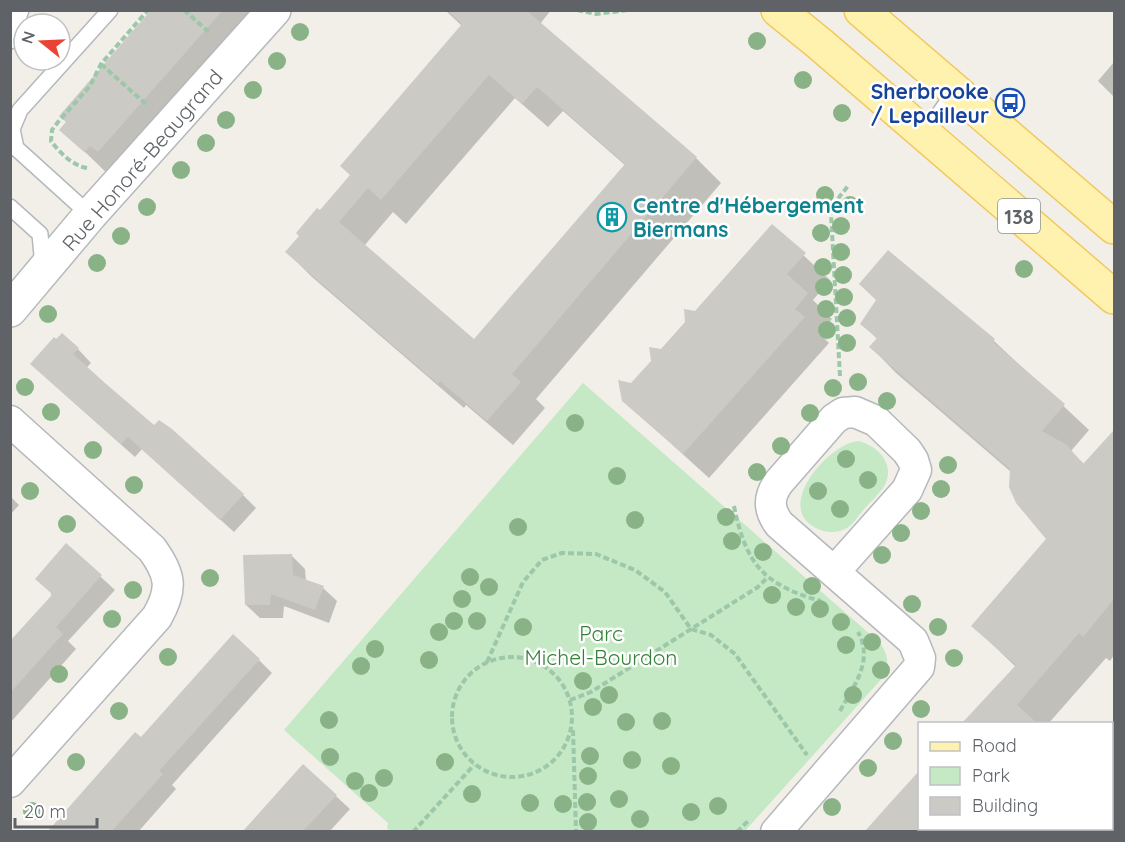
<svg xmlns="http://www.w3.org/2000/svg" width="1125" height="842" font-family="Quicksand,sans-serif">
<rect width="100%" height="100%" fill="#f1efe8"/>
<path fill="#c5e8c5" d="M583 383 880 643C888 655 889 662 885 675L745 831H390L387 828 388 823 284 730Z
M858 441C880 446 897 467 883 488 877 496 870 502 864 509 859 515 852 526 845 529 837 533 826 533 818 529 771 508 830 443 858 441Z"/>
<path fill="#0003" fill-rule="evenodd" d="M153 10H270L110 176 61 129Z
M445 10H551L540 24 696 158 721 183 536 399 545 408 513 445 466 405 464 408 312 277 287 252 351 175 462 26ZM515 98 548 127 563 111 626 166 474 341 364 246 393 212 406 224Z
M1114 62V97L1098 81Z
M772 226 830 280 813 300 832 319 820 334 829 343 709 478 624 401 631 385Z
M888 252 994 341 1089 430 1071 451 1085 465 1114 433V655L1110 661 1106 658 1048 724H965L1016 667 973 626 1048 539 1011 472 896 373 871 347 878 340 862 323 877 300Z
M78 349 91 363 86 368 154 428 243 495 256 508 234 532 142 449 135 457 45 377Z
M10 496 19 505 10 515Z
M66 545 115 590 68 641 76 649 10 723V644L52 597Z
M292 556 305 569 306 581 323 588 337 601 329 623 284 606 283 618H260L246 605Z
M259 660 272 673 172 785 176 789 138 832H60L141 740Z
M303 766 350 809 329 832H244Z
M920 774V828H1031L1028 832H867Z"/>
<path fill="#cccac5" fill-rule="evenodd" d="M151 10H223L98 152 90 146 84 152 59 130 66 122 59 116Z
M447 10H526L697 157 512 374 521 382 487 421 440 381 438 384 285 252 299 236 296 233 317 208 320 210 350 175 340 166 462 24ZM489 75 522 104 537 87 625 164 474 339 339 222 368 188 381 200Z
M772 224 806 253 787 274 808 293 795 309 805 317 683 454 622 401 618 380 631 383 651 361 649 347 661 349 685 322 684 309 695 311Z
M888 250 995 339 993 342 1065 404 1042 431 1067 445 1083 464 1114 430V599L1083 637 1079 633 1017 705 1037 723H962L1016 665 971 626 1046 539 1016 503 1009 487 1010 469 869 347 877 338 860 324 876 300 859 284Z
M62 333 79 348 73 354 105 383 154 425 159 420 172 429 244 494 220 520 128 437 121 444 30 364 54 337 56 339Z
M66 543 102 575 56 627 63 634 10 693V641L51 596V593L35 579Z
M292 554 293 575 324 586 315 610 271 594 270 605H245L243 555Z
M233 634 260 659 159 771 163 774 112 831H48L135 732 141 737Z
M303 764 337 795 303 831H243Z
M920 770V831H865L889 804Z"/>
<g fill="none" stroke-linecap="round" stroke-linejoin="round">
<g stroke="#b5b8bc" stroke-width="18">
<path id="service" d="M10 41 21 10
M925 134 956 90
M10 207 40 234 43 266
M90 215 16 148 12 129 20 110 110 10"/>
</g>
<g stroke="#b5b8bc" stroke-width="33">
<path id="minor" d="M10 421 152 549C171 575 173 589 157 617L10 782
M776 832 919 667 920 658 913 641 779 524C768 509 768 497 779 482L834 419 843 413 855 412 876 421 907 451 913 460 916 470 907 490 834 572"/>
</g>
<g stroke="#b5b8bc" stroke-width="36">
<path id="tertiary" d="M10 310 90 215 274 10"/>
</g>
<g stroke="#f2c960" stroke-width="36">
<path id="primary" d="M778 10 820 44 1114 297
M861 10 1114 227"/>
</g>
<path stroke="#9cc7a9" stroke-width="4" stroke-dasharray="6 3" stroke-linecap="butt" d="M184 10 210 33
M577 10 596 14 628 10
M101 64 147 105
M87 168C73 166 59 152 51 141L52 130 58 122 90 86 101 64 148 10
M840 376 831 214 832 206 848 186
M734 506C746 565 764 585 821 601
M452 717a60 60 0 1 1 120 0a60 60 0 1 1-120 0Z
M487 662 523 582 542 560 562 553 596 554 635 570 665 592 691 629 711 635 735 654 807 755
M570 700 591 692 758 587 767 578
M840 711C854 686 874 660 858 632
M1112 725 1114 722
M573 730 576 832
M413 832 474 765
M737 832 749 820
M1017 832 1019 828"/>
<use href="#service" stroke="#fff" stroke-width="15"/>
<use href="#minor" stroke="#fff" stroke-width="30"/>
<use href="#tertiary" stroke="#fff" stroke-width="33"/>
<use href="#primary" stroke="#fff2af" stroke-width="33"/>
</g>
<g fill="#89b387">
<circle cx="300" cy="32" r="9"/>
<circle cx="757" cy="41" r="9"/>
<circle cx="277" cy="61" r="9"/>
<circle cx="803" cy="80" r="9"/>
<circle cx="253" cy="90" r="9"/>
<circle cx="842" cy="113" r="9"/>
<circle cx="226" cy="120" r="9"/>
<circle cx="206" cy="143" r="9"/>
<circle cx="181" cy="170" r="9"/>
<circle cx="825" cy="195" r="9"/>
<circle cx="850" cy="205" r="9"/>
<circle cx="147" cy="207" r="9"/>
<circle cx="841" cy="226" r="9"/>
<circle cx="821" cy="233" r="9"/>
<circle cx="121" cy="236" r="9"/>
<circle cx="841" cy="252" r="9"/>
<circle cx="97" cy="263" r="9"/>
<circle cx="823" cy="267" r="9"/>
<circle cx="1024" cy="269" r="9"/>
<circle cx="843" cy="275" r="9"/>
<circle cx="824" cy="287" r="9"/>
<circle cx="844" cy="297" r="9"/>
<circle cx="826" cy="309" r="9"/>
<circle cx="48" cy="314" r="9"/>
<circle cx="847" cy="318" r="9"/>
<circle cx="827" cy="330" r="9"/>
<circle cx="847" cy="343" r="9"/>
<circle cx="858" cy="382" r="9"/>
<circle cx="25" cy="387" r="9"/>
<circle cx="833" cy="388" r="9"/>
<circle cx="887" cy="401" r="9"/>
<circle cx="51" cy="412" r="9"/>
<circle cx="810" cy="413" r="9"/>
<circle cx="575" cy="423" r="9"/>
<circle cx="781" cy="446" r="9"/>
<circle cx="93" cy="450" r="9"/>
<circle cx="846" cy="459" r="9"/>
<circle cx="948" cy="465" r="9"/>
<circle cx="757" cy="472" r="9"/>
<circle cx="617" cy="476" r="9"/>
<circle cx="868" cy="480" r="9"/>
<circle cx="134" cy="485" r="9"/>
<circle cx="941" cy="489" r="9"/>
<circle cx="30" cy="491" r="9"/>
<circle cx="818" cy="491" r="9"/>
<circle cx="840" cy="509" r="9"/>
<circle cx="921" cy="511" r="9"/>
<circle cx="726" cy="517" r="9"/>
<circle cx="635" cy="520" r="9"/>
<circle cx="67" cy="524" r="9"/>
<circle cx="518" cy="527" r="9"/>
<circle cx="901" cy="533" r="9"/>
<circle cx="732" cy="541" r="9"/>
<circle cx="763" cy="552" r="9"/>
<circle cx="882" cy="555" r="9"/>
<circle cx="470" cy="577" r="9"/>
<circle cx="210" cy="578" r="9"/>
<circle cx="812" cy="586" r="9"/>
<circle cx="489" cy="587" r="9"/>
<circle cx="133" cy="590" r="9"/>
<circle cx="772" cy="595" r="9"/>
<circle cx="462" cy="599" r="9"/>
<circle cx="912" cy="604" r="9"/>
<circle cx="796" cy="607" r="9"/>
<circle cx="820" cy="609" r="9"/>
<circle cx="112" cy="619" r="9"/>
<circle cx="454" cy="621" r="9"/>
<circle cx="477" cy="621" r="9"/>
<circle cx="841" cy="622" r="9"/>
<circle cx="523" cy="627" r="9"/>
<circle cx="938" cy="627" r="9"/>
<circle cx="439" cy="632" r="9"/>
<circle cx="872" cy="642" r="9"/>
<circle cx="846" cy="645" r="9"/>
<circle cx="375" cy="649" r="9"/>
<circle cx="168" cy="657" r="9"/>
<circle cx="954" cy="658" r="9"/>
<circle cx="429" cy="660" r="9"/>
<circle cx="361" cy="666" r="9"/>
<circle cx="881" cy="670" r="9"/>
<circle cx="59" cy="674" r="9"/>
<circle cx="583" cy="681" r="9"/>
<circle cx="609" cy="695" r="9"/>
<circle cx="853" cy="695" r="9"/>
<circle cx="593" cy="707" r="9"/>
<circle cx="921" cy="709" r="9"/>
<circle cx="119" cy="711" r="9"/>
<circle cx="329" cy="720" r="9"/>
<circle cx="662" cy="721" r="9"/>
<circle cx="626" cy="722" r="9"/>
<circle cx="893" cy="741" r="9"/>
<circle cx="590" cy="756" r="9"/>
<circle cx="330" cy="757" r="9"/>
<circle cx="632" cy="760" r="9"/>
<circle cx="76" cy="762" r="9"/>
<circle cx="445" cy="762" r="9"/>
<circle cx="671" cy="766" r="9"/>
<circle cx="868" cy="768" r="9"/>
<circle cx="588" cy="776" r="9"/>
<circle cx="384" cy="778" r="9"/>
<circle cx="355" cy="781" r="9"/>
<circle cx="369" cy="793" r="9"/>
<circle cx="472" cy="794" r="9"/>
<circle cx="619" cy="799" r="9"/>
<circle cx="587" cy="802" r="9"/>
<circle cx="530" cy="803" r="9"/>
<circle cx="563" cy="804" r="9"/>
<circle cx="718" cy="806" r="9"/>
<circle cx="832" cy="807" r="9"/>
<circle cx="32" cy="811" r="9"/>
<circle cx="691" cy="812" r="9"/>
<circle cx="640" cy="819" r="9"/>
<circle cx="588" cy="822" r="9"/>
</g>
<defs>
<g id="bus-ring" transform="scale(1.5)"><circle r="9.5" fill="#fff" stroke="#1a4fb4" stroke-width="1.5"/><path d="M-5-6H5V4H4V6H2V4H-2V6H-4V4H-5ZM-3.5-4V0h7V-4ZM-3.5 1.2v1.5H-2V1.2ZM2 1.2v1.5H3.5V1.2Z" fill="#1a4fb4"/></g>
<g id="building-ring" transform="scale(1.5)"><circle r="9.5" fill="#fff" stroke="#0f9aa8" stroke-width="1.5"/><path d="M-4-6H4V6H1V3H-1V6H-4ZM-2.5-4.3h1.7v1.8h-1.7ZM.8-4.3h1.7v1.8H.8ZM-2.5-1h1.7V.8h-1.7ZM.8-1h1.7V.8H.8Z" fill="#0f9aa8"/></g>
</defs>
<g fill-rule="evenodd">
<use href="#bus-ring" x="1010" y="103"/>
<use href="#building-ring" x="612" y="217"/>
</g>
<g text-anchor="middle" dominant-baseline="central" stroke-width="5" stroke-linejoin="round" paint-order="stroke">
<rect fill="#fff" stroke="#8f9295" stroke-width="1.5" x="998" y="199" width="42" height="34" rx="4.5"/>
<g font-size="20" font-weight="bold" fill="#5f6368">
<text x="1019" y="216">138</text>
</g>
<g font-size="21" font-weight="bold" fill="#164399" stroke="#fff" text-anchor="end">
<text x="989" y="91">Sherbrooke<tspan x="989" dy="24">/ Lepailleur</tspan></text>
</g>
<g font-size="21" fill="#5f6368" stroke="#fff">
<text transform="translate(142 160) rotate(-49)">Rue Honoré-Beaugrand</text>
</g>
<g font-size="21" font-weight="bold" fill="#0d838f" stroke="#fff" text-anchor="start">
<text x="633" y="205">Centre d'Hébergement<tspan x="633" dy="24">Biermans</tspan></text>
</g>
<g font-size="21" fill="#348238" stroke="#fff">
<text x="601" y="633">Parc<tspan x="601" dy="24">Michel-Bourdon</tspan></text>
</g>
</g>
<rect width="1125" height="842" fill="none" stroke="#5f6368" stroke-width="24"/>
<rect x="918" y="722" width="195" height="108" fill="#ffffff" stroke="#bfc1c3" stroke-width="1.5"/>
<rect x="930" y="742" width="30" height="9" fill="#fff2af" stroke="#bfc1c3" stroke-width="1.5"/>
<text x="972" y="752" font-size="18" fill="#5f6368">Road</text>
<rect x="930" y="767" width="30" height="18" fill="#c5e8c5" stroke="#bfc1c3" stroke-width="1.5"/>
<text x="972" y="782" font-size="18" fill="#5f6368">Park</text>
<rect x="930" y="797" width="30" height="18" fill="#cccac5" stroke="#bfc1c3" stroke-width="1.5"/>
<text x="972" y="812" font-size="18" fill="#5f6368">Building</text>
<g transform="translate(42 42) rotate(288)"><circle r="28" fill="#ffffff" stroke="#bfc1c3" stroke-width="1.5"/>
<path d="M0-4.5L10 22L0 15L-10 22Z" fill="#ea4335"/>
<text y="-9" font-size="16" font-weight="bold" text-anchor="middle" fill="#5f6368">N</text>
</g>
<path d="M15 818v9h82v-9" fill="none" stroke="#5f6368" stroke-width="3"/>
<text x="24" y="818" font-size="18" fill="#5f6368" stroke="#ffffff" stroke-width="4.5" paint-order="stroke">20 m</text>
</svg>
